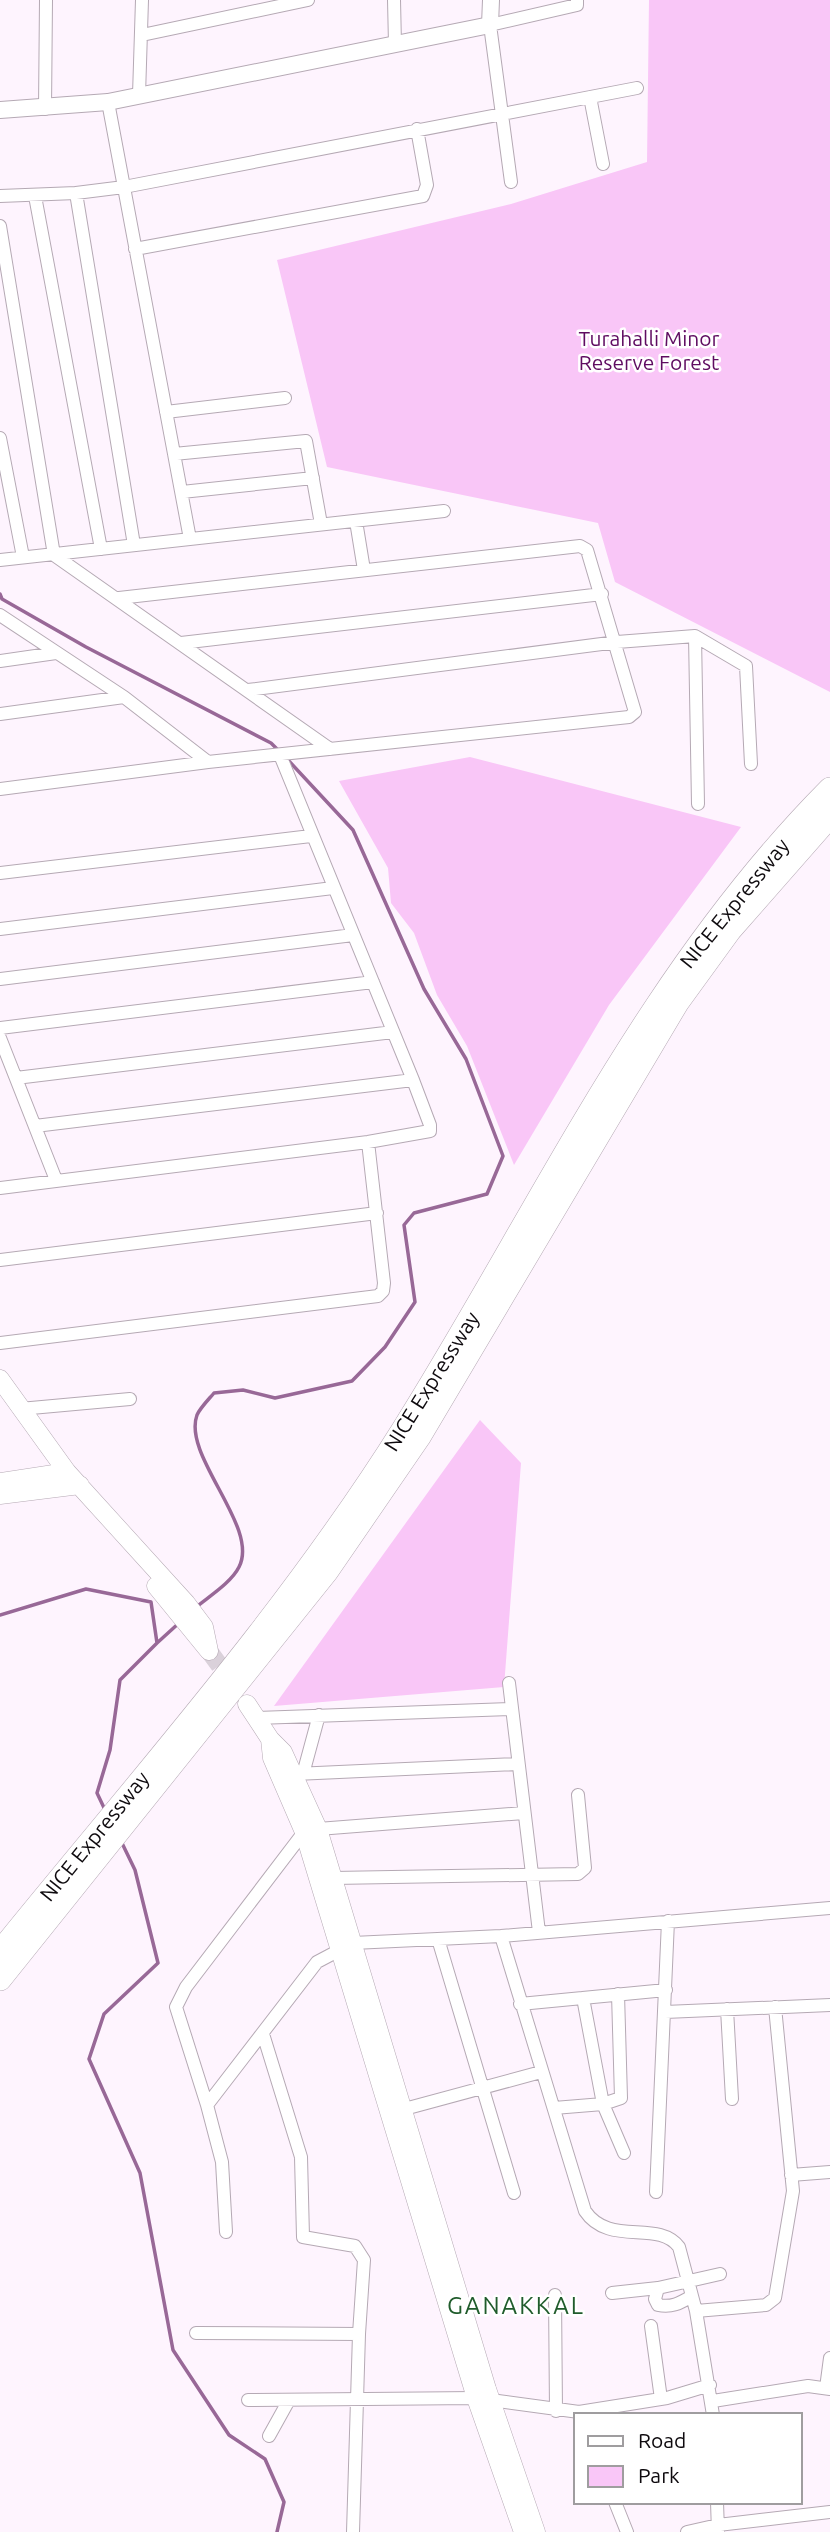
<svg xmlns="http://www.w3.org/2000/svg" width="830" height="2532" font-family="Ubuntu,sans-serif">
<rect width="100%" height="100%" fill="#fef4fe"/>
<path fill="#f9c6f7" d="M649 0H830V692L615 582 598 523 327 467 277 260 511 204 647 162Z
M470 757 741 827 609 1005 514 1165 467 1046 437 995 414 933 391 903 388 868 339 781Z
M480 1420 521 1463 504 1687 274 1706Z"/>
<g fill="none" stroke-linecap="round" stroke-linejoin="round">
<path stroke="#986897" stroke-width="3.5" d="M0 594 2 599 86 647 271 743 278 750
M195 1608C208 1597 231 1583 239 1567 260 1527 182 1456 197 1415 200 1408 209 1399 214 1393L243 1390 275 1398 352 1381 385 1347 415 1302 404 1225 414 1213 487 1194 503 1156 466 1059 424 989 353 830 288 760
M0 1615 86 1589 151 1602 157 1643 120 1680 110 1750 97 1793 106 1812
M157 1643 179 1623
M121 1841 135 1870 158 1963 104 2014 89 2059 140 2173 173 2350 229 2435 265 2459 284 2502 277 2532"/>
<path stroke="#dad1da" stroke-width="18" stroke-dasharray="18 9" stroke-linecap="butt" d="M209 1651 233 1684"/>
<g stroke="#b5a9b4" stroke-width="14">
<path id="minor" d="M394 0 395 44
M142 35 308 0
M139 95 142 0
M590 97 603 164
M108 102 190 539
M45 109 46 0
M511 182 490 25 577 5V0
M76 193 134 545
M0 196 76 193 124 187 637 88
M35 196 101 549
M0 226 54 555 330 749
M135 249 423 196 427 185 417 129
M166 412 285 398
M0 438 23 557
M174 454 306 441 321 524
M182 492 313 478
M356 521 364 570
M0 560 444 511
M0 615 124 697 208 762
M695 636 698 804
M181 643 602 594
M0 661 56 653
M248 690 617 642 695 636 746 666 751 764
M0 714 124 697
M0 789 208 762 629 717 635 712 587 550 580 546 119 598
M0 873 311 836
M0 929 333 888
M0 979 353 935
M0 1028 373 982
M0 1038 56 1180
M16 1078 393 1032
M35 1126 413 1080
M0 1188 368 1142 430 1131V1125L413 1080 280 755
M0 1260 377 1213
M0 1343 378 1296 383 1291 384 1283 368 1142
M20 1409 130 1399
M509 1683 539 1932
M257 1718 510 1709
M295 1774 517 1764
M303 1774 319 1715
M318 1829 524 1813
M304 1832 186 1987 176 2007 207 2105 317 1962 353 1943 501 1936 830 1908
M333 1878 578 1874 585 1868 578 1795
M501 1936 585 2211C609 2247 658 2219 679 2247L696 2311 713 2415
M438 1939 514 2193
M583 1998 603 2104 624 2153
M520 2004 666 1990
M727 2009 732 2099
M665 2012 830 2005
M263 2034 301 2157 303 2237 355 2246 364 2260 359 2334 353 2532
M207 2105 222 2162 226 2232
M554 2108 603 2104 621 2098 618 1994
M397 2111 541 2072
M791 2175 830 2172
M656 2192 668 1921
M658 2288 720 2274
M612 2293 658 2288 655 2299 658 2305C672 2308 680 2303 692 2296
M555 2295 556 2411
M696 2311 766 2305 775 2298 793 2191 775 2007
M651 2326 661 2399
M196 2333 359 2334
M826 2388 830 2358
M248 2400 476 2398 579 2412 667 2398 710 2385
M713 2401 808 2386 830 2389
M269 2436 289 2400
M615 2502 627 2532
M717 2502 718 2532
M687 2532 718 2525 830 2512"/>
</g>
<g stroke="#b5a9b4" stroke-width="18">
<path id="tertiary" d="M0 110 108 102 490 25 491 0"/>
</g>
<g stroke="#b5a9b4" stroke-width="19">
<path id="secondary" d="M0 1379 67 1472 186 1603 204 1627 209 1651
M0 1482 67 1472
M0 1495 80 1485
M156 1586 209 1651
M247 1704 270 1739 283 1752 318 1829 487 2389 536 2532
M270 1739 272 1758 304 1832 476 2398 523 2532"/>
</g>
<g stroke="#b5a9b4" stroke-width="24">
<path id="motorway" d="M0 1952C138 1781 287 1615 404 1428 540 1211 647 973 830 789
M0 1979 327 1571 419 1437 677 1003 730 930 830 816"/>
</g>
<use href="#minor" stroke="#fff" stroke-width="12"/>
<use href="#tertiary" stroke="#fff" stroke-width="16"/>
<use href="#secondary" stroke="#fff" stroke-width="18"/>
<use href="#motorway" stroke="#fff" stroke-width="23"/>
</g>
<g text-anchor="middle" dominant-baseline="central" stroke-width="5" stroke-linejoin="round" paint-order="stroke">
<g font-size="21" fill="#5f0c61" stroke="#fff">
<text x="649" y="338">Turahalli Minor<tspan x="649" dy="24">Reserve Forest</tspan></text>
</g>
<g font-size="21" fill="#0e0a0e" stroke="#fff">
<text transform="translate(734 903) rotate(-51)">NICE Expressway</text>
<text transform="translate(431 1381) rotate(-58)">NICE Expressway</text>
<text transform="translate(94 1836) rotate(-51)">NICE Expressway</text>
</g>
<g font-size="24" letter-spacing="2" fill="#205c2c" stroke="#fff">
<text x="516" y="2305">GANAKKAL</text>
</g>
</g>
<rect x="574" y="2413" width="228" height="91" fill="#ffffff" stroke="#9f9d9f" stroke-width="2"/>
<rect x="588" y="2436" width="35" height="10" fill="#ffffff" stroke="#9f9d9f" stroke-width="2"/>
<text x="638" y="2448" font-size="21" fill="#0e0a0e">Road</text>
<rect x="588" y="2466" width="35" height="21" fill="#f9c6f7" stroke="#9f9d9f" stroke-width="2"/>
<text x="638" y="2483" font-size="21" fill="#0e0a0e">Park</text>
</svg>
